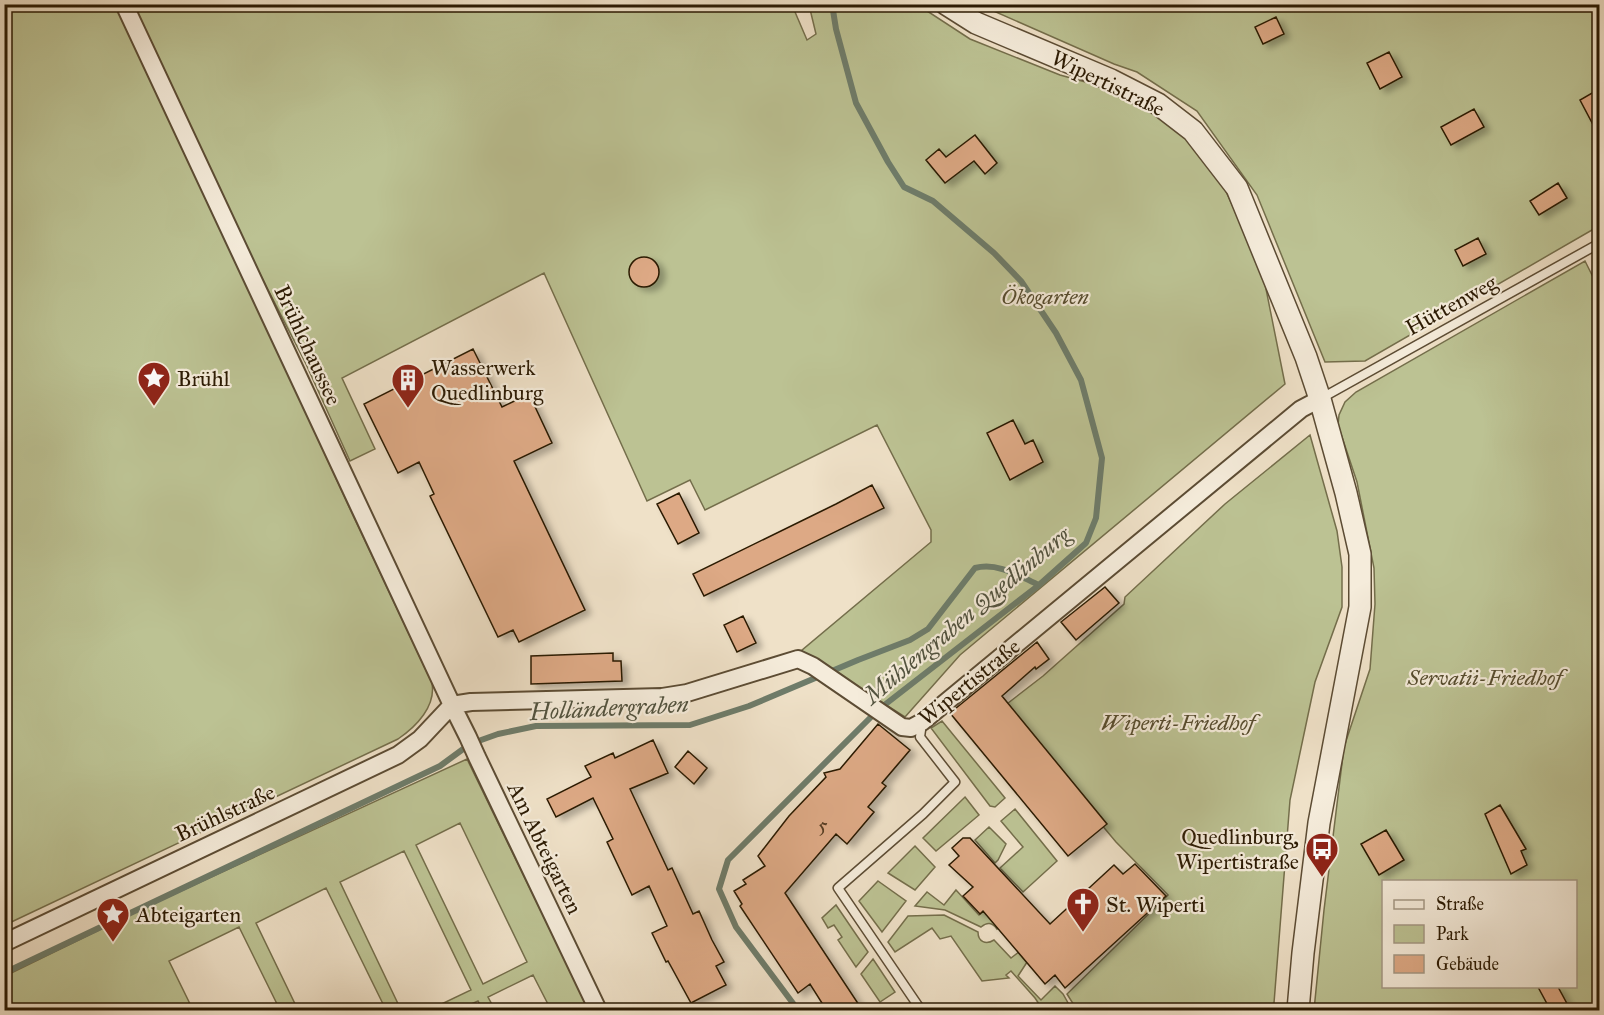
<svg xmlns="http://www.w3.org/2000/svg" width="1604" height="1015" font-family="'IM FELL Great Primer',serif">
<defs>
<filter id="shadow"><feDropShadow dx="6" dy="4" stdDeviation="3" flood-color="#0004"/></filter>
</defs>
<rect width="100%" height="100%" fill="#efe1c8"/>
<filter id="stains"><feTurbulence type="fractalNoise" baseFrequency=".00333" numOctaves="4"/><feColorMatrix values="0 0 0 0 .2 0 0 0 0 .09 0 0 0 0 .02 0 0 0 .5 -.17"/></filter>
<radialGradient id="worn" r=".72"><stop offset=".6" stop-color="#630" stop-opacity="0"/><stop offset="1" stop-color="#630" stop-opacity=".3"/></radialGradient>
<path fill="#bcc293" stroke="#746e4b" stroke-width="1.5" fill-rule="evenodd" d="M4 5H115L257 306 350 509 432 683C436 706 417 726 398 739L5 925Z
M134 5H792L807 40 816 34 809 5H918L970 39 1060 75 1100 86 1146 108 1186 136 1222 183 1262 269 1285 384 960 655 905 717 801 651 931 542V530L877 425 705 510 690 480 647 501 544 273 342 378 375 449 350 461 306 364 242 239Z
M980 5H1599V226L1365 361 1325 362 1257 195 1197 111 1137 72 1114 64Z
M1585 261 1597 285 1600 284 1599 1010H1314L1324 910 1344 747 1370 669 1375 604 1374 568 1357 482 1338 425 1339 415 1345 402 1356 392ZM1384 882H1576V986H1384Z
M1310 435 1337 531 1342 567V607L1315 682 1290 800 1274 1003 1260 1010H1077L1067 994 1168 895 1116 842 1003 707 1043 676 1124 604 1125 597 1225 504Z
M942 721 1005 798 995 807 990 806 931 728Z
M467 759 589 1010H551L533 975 488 997 495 1010H483L478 1001 458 1010H429L471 990 404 851 340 882 401 1010H386L326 888 256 923 298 1010H280L239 927 169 961 193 1010H5V976L144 908ZM460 823 527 962 483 984 416 845Z
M965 797 979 815 936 851 923 838Z
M1015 809 1057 861 1023 892 1000 868 1023 847 1001 821Z
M989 827 1006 844 998 860 995 863 975 840Z
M915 846 935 867 915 890 888 873Z
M878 881 906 901 882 932 859 901Z
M956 890 979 915 989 907 1004 922 997 929C992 922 987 922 981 927L945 910 915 906 927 892 944 905Z
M836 905 868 952 856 967 838 940 842 937 834 925 828 928 822 918Z
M944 915 978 932C978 942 986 945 994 940L1011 958 1024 948 1031 956 1018 976 1041 1000 1055 986 1063 994 1072 1010H1043L1035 998 1011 971 1006 975 1009 978 982 981 951 936 940 939 932 928 895 952 888 942 908 916Z
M873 959 895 992 880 1002 861 974Z"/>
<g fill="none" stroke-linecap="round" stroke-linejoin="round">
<path stroke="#6e7c6a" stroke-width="6" d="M4 973 440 766 470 744 498 734 536 726 690 725 749 706 858 660 910 640 928 629 975 568C998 562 1019 576 1039 585
M798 1010 736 927 719 889 728 860 878 710 1039 585 1086 543 1096 518 1102 458 1081 380 1056 333 1021 281 994 253 933 201 904 187 888 162 856 103 836 29 832 4"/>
</g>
<path fill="#dda985" stroke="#2b1a03" stroke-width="1.5" filter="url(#shadow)" d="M1276 17 1284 34 1263 44 1255 27Z
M1389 52 1402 77 1380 89 1367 63Z
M1599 89V136L1580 100Z
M1474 109 1484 127 1451 145 1441 127Z
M975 135 997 163 985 174 974 161 945 183 926 160 939 149 946 157Z
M1558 183 1567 198 1539 215 1530 201Z
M1478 238 1486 254 1463 266 1455 250Z
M629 272a15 15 0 1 1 30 0a15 15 0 1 1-30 0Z
M473 349 502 407 529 394 552 443 514 461 585 610 519 642 513 630 498 637 430 496 434 494 419 462 398 473 364 404Z
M1013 420 1025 444 1033 440 1043 462 1010 480 987 433Z
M872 485 884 508 704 596 693 574 836 504Z
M679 493 699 533 678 544 657 504Z
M1105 587 1119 603 1076 640 1061 622Z
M743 616 756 643 737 652 724 625Z
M1037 642 1049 659 1036 669 1035 667 1002 696 1107 824 1068 856 950 713Z
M613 653V661H621L622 681 531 684V656Z
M878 724 910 750 882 783 886 786 868 807 874 812 847 844 836 834 785 893 863 1011H827L810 984 798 993 740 906 742 904 734 891 746 884 743 880 765 866 758 856 789 816 826 777 824 773 840 769Z
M653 740 668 773 630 789 668 870 672 868 693 914 699 911 712 940 724 962 716 966 726 985 691 1003 668 961 666 962 652 933 667 926 649 886 632 895 607 842 613 839 593 798 556 817 547 799 591 777 585 766 613 753 615 758Z
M688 751 707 768 694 784 675 767Z
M1500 805 1526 849 1521 851 1527 865 1511 874 1485 814Z
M1386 830 1404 860 1379 875 1361 844Z
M963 838H970L1050 924 1114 865 1123 874 1135 864 1166 896 1065 988 1055 975 1045 984 983 911 980 914 963 896 973 887 949 865 959 856 952 848Z
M1538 987H1558L1571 1011H1551Z"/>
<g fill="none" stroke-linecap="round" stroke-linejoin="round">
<g stroke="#5c4c34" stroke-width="11">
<path id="service" d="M1320 399 1600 243
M921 1010 838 888 923 814 955 782 920 737 922 723"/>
</g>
<g stroke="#5c4c34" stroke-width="20">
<path id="minor" d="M124 4 452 705 468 737 477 757 598 1010
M452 705 471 702 662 697 687 693 798 659 813 666 902 727 911 728 922 722 1301 409 1320 399
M4 943 398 755 420 739 452 705"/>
</g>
<g stroke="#5c4c34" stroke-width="24">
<path id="tertiary" d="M946 4 976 23 1111 80 1158 104 1193 131 1237 188 1306 357 1320 399 1346 493 1360 554V607L1319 823 1303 953 1298 1010"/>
</g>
<use href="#service" stroke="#f5ecdb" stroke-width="8"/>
<use href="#minor" stroke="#f5ecdb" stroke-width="16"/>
<use href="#tertiary" stroke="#f5ecdb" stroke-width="21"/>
</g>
<defs>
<g id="sight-pin" transform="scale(1.725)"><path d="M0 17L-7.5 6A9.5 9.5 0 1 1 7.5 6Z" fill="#8f2418" stroke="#f5ecdb"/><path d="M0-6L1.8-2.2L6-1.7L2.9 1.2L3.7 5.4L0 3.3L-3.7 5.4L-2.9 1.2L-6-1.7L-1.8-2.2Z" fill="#fff"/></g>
<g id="building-pin" transform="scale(1.725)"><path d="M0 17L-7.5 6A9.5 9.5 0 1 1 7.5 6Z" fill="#8f2418" stroke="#f5ecdb"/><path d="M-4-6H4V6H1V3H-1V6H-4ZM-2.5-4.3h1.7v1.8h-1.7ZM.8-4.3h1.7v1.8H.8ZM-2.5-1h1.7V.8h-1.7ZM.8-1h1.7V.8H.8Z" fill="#fff"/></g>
<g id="bus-pin" transform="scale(1.725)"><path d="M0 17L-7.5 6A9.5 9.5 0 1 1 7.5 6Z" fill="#8f2418" stroke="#f5ecdb"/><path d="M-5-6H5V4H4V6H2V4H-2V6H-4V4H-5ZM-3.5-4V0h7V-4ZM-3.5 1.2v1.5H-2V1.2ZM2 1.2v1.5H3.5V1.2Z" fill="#fff"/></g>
<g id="church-pin" transform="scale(1.725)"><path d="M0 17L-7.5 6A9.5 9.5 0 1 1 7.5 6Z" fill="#8f2418" stroke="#f5ecdb"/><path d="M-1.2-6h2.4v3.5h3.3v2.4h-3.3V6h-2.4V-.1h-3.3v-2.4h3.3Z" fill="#fff"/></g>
</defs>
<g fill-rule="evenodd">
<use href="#sight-pin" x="154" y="378"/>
<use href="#building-pin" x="408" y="380"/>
<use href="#bus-pin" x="1322" y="849"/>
<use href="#church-pin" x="1083" y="904"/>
<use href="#sight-pin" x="113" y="914"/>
</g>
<g text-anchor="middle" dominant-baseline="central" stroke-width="4.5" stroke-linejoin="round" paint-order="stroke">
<g font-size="20" fill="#583e24">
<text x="823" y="825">5</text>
</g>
<g font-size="22" fill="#2b1a03" stroke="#f5ecdb">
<text transform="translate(1108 83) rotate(26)">Wipertistraße</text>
<text transform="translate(1451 305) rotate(-29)">Hüttenweg</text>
<text transform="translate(308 345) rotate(65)">Brühlchaussee</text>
<text transform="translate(969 682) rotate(-39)">Wipertistraße</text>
<text transform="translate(225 813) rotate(-25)">Brühlstraße</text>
<text transform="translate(545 848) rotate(64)">Am Abteigarten</text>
</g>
<g font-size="22" font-style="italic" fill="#564c2e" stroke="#f5ecdb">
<text x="1045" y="296">Ökogarten</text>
<text x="1485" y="677">Servatii-Friedhof</text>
<text x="1178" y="722">Wiperti-Friedhof</text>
</g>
<g font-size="22" fill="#2b1a03" stroke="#f5ecdb" text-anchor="start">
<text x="431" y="367">Wasserwerk<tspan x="431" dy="25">Quedlinburg</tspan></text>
<text x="177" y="378">Brühl</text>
<text x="1299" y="836" text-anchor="end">Quedlinburg,<tspan x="1299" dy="25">Wipertistraße</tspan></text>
<text x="1106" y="904">St. Wiperti</text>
<text x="136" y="914">Abteigarten</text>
</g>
<g font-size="24" font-style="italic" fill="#52533f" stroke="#f5ecdb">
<text transform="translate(967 615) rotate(-40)">Mühlengraben Quedlinburg</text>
<text transform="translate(609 708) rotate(-3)">Holländergraben</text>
</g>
</g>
<rect width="1604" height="1015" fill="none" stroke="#efe1c8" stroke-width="24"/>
<rect x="6" y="6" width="1592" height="1003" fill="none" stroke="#2b1a03" stroke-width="3"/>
<rect x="12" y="12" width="1580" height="991" fill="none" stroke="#2b1a03" stroke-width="1.5"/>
<rect x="1382" y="880" width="195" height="108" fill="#f5ecdb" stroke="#a49885" stroke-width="1.5"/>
<rect x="1394" y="900" width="30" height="9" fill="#f5ecdb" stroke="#a49885" stroke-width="1.5"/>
<text x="1436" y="910" font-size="18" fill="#2b1a03">Straße</text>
<rect x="1394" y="925" width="30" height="18" fill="#bcc293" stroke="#a49885" stroke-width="1.5"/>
<text x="1436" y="940" font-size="18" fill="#2b1a03">Park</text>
<rect x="1394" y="955" width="30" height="18" fill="#dda985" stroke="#a49885" stroke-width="1.5"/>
<text x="1436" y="970" font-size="18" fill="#2b1a03">Gebäude</text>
<rect width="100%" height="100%" filter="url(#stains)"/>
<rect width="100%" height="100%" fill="url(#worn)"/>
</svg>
